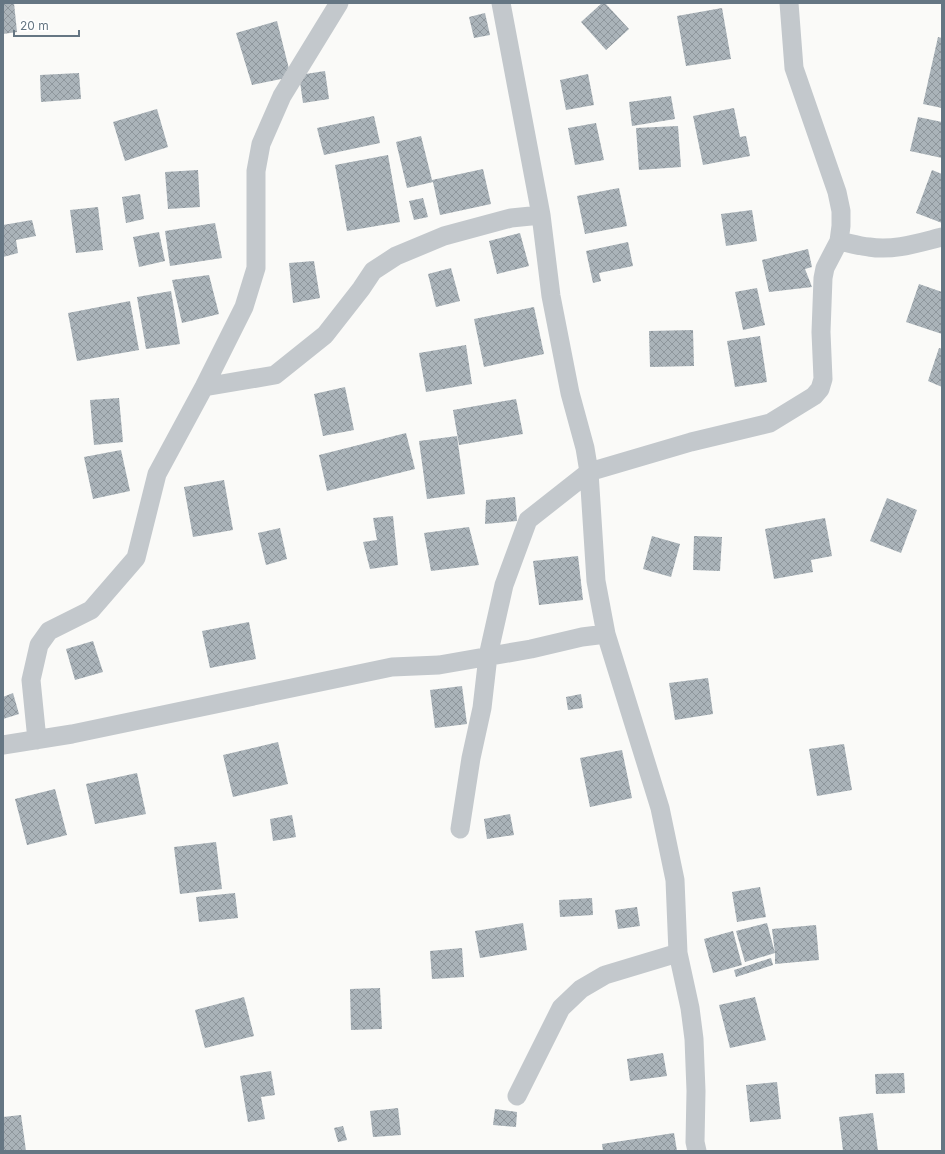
<svg xmlns="http://www.w3.org/2000/svg" width="945" height="1154" font-family="Inter,sans-serif">
<defs>
<pattern id="building-cross-hatch" width="8" height="8" patternUnits="userSpaceOnUse"><rect width="8" height="8" fill="#aab3b9"/><path d="M0 0l8 8M0 8l8-8" fill="none" stroke="#8e969c"/></pattern>
</defs>
<rect width="100%" height="100%" fill="#fafaf8"/>
<path fill="url(#building-cross-hatch)" d="M3 3H14L17 32 3 34Z
M602 3H605L629 29 606 50 581 22Z
M722 8 731 59 686 66 677 16Z
M485 13 490 35 474 38 469 17Z
M277 21 291 77 252 85 236 33Z
M938 37 942 38V108L923 104Z
M325 71 329 99 303 103 299 75Z
M79 73 81 99 41 102 40 75Z
M588 74 594 105 566 110 560 80Z
M671 96 675 119 632 126 629 102Z
M734 108 740 137 746 136 750 156 703 165 693 116Z
M157 109 168 147 125 161 113 122Z
M374 116 380 143 324 155 317 128Z
M918 117 942 122V158L910 151Z
M596 123 604 160 575 165 568 128Z
M678 126 681 167 639 170 636 128Z
M421 136 432 180 483 169 491 204 440 215 433 182 407 188 396 142Z
M388 155 400 222 347 231 335 165Z
M198 170 200 207 168 209 165 172Z
M932 170 942 174V223L916 213Z
M619 188 627 226 585 234 577 196Z
M140 194 144 219 126 223 122 197Z
M423 198 428 217 414 220 409 201Z
M98 207 103 250 76 253 70 210Z
M752 210 757 241 726 246 721 214Z
M32 220 36 236 16 240 18 253 3 257V225Z
M215 223 222 258 170 266 165 231Z
M159 232 165 261 139 267 133 237Z
M520 233 529 266 497 274 489 241Z
M628 242 633 266 599 273 601 281 593 283 586 251Z
M808 249 812 267 805 269 812 287 769 292 762 260Z
M314 261 320 298 293 303 289 263Z
M451 268 460 301 436 307 428 274Z
M209 275 219 314 182 323 172 280Z
M919 284 942 292V334L906 322Z
M757 288 765 325 743 330 735 292Z
M171 291 180 344 146 349 137 297Z
M130 301 139 350 77 361 68 313Z
M534 307 544 354 484 367 474 319Z
M693 330 694 366 650 367 649 331Z
M760 336 767 382 735 387 727 341Z
M466 345 472 384 426 392 419 353Z
M939 348 942 349V387L928 381Z
M345 387 354 430 323 436 314 394Z
M119 398 123 442 94 445 90 400Z
M516 399 523 434 459 445 453 410Z
M406 433 415 469 327 491 319 455Z
M457 436 465 494 427 499 419 441Z
M121 450 130 491 93 499 84 457Z
M224 480 233 530 193 537 184 487Z
M515 497 517 521 485 524 486 500Z
M887 498 917 510 901 553 870 541Z
M393 516 398 565 370 569 363 542 377 540 373 518Z
M825 518 832 556 811 560 813 572 774 579 765 529Z
M469 527 479 565 431 571 424 533Z
M280 528 287 559 266 565 258 533Z
M652 536 680 544 671 577 643 569Z
M694 536 722 537 720 571 693 570Z
M578 556 583 600 539 605 533 561Z
M249 622 256 659 210 668 202 631Z
M93 641 103 672 75 680 66 649Z
M708 678 713 714 675 720 669 683Z
M462 686 467 724 435 728 430 690Z
M13 693 19 714 3 719V697Z
M581 694 583 708 568 710 566 697Z
M278 742 288 784 233 797 223 755Z
M844 744 852 790 817 796 809 749Z
M622 750 632 798 590 807 580 758Z
M137 773 146 814 95 824 86 784Z
M55 789 67 835 27 845 15 799Z
M510 814 514 835 487 839 484 819Z
M292 815 296 837 273 841 270 819Z
M216 842 222 889 180 894 174 847Z
M760 887 766 917 737 922 732 892Z
M235 893 238 918 199 922 196 897Z
M592 898 593 915 560 917 559 900Z
M637 907 640 926 618 929 615 910Z
M523 923 527 950 480 958 475 931Z
M767 923 775 953 745 962 736 931Z
M816 925 819 960 775 964V953L772 929Z
M733 931 742 965 713 973 704 939Z
M462 948 464 977 432 979 430 951Z
M771 958 773 965 736 977 734 970Z
M380 988 382 1029 351 1030 350 989Z
M244 997 254 1036 205 1048 195 1010Z
M755 997 766 1040 730 1048 719 1005Z
M663 1053 667 1076 630 1081 627 1059Z
M271 1071 275 1095 261 1097 265 1119 248 1122 240 1076Z
M904 1073 905 1093 876 1094 875 1074Z
M777 1082 781 1119 750 1122 746 1085Z
M398 1108 401 1135 373 1137 370 1111Z
M495 1109 517 1112 516 1127 493 1125Z
M873 1113 878 1151H843L839 1117Z
M21 1115 26 1151H3V1117Z
M343 1126 347 1140 338 1142 334 1128Z
M674 1133 677 1151H603L602 1144Z"/>
<g fill="none" stroke-linecap="round" stroke-linejoin="round">
<path stroke="#c3c8cc" stroke-width="19" d="M501 3 541 215 551 296 570 393 585 448 589 472 596 581 606 634 660 808 675 880 678 953 690 1008 694 1039 696 1091 695 1142 697 1151
M839 241C849 243 859 246 869 247 894 251 918 243 942 237
M204 387 275 375 325 335 361 289 373 271 396 256 444 236 511 218 541 215
M37 740 31 680 39 645 49 631 91 610 136 558 157 474 204 387 244 307 256 268V171L261 144 282 96 339 3
M3 745 72 734 392 667 439 665 531 649 582 637 606 634
M460 829 471 758 482 708 488 656 504 585 528 520 589 472 691 442 770 423 814 396 820 389 823 379 821 332 823 278 825 268 839 241 841 226V211L837 192 794 68 789 3
M517 1096 561 1008 581 989 605 975 678 953"/>
</g>
<rect width="945" height="1154" fill="none" stroke="#657683" stroke-width="8"/>
<path d="M14 30v6h65v-6" fill="none" stroke="#657683" stroke-width="2"/>
<text x="20" y="30" font-size="12" fill="#657683" stroke="#ffffff" stroke-width="3" paint-order="stroke">20 m</text>
</svg>
